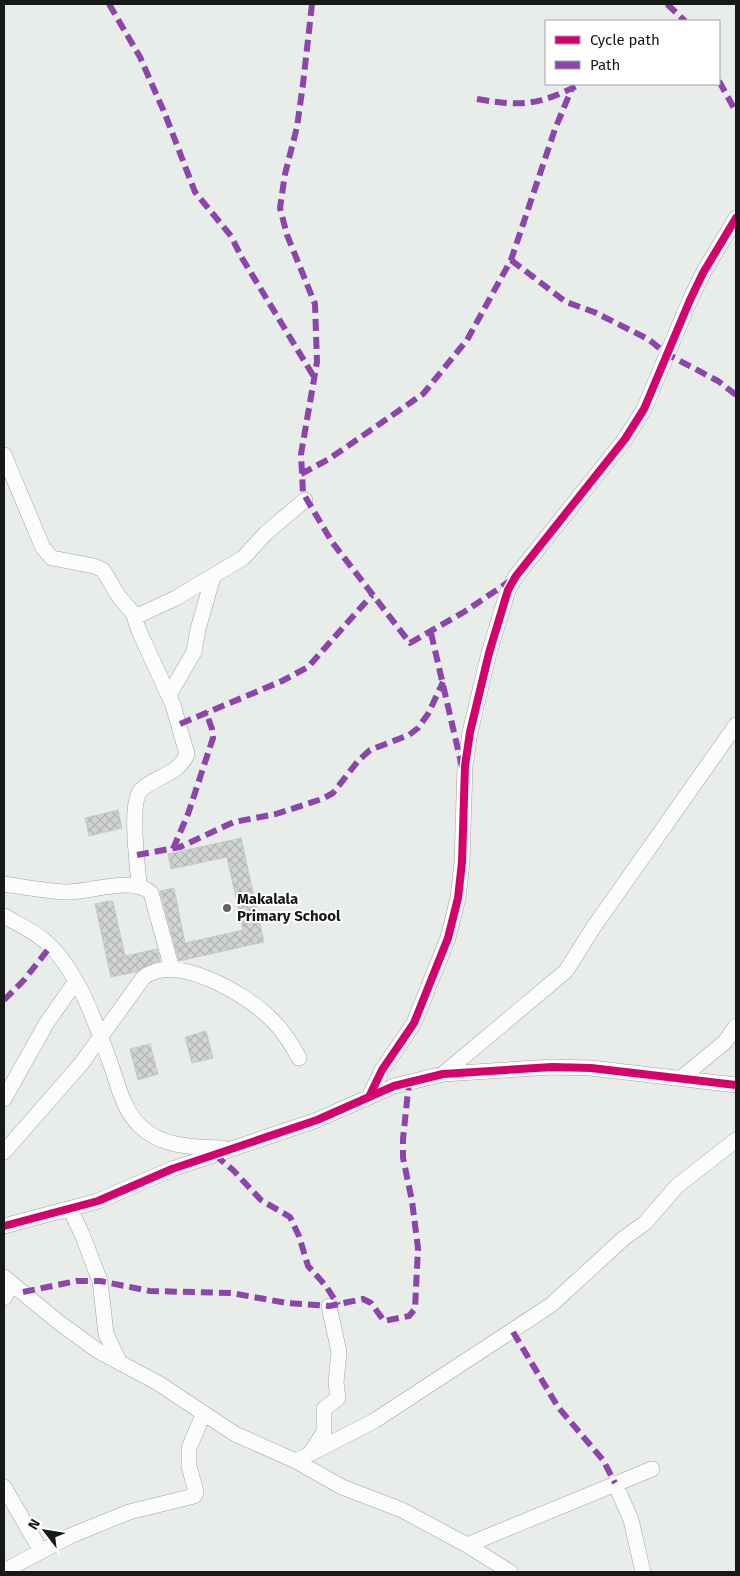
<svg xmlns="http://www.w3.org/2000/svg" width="740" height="1576" font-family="'Fira Sans',sans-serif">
<defs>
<pattern id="building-cross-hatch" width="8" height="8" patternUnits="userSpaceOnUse" patternTransform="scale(1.25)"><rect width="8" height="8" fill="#d0d3d1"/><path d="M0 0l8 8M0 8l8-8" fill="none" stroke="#b2b5b3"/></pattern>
</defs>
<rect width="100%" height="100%" fill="#e8edea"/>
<path fill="url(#building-cross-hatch)" stroke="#c6cac8" d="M118 810 122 828 89 836 85 818Z
M241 838 264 942 179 961 160 891 174 888 185 943 243 930 227 857 171 869 168 854Z
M108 901 113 902 125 956 157 949 160 961 152 963 136 972 111 977 95 904Z
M206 1031 213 1058 192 1063 185 1037Z
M150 1044 158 1074 138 1080 130 1049Z"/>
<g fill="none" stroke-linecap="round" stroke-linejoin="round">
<g stroke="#a0a3a1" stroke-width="16">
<path id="minor" d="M4 455 43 548 52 558 94 566 103 570 119 597 133 613 139 631 173 705 187 754C179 774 157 776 142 789 128 801 138 866 139 885
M135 617 176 598 243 558 266 533 305 500
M169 695 194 652 198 629 213 577
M4 884C24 887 45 891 65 892 89 893 133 875 151 893L172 969
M4 916C18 924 34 931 46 942 78 970 97 1026 111 1065 118 1086 124 1111 140 1126 163 1148 194 1147 223 1148
M443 1074 566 971 593 928 736 725
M680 1079 725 1042 736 1026
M369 1097 382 1070 414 1023 448 938 458 898 462 862 465 766 470 732 489 653 508 590 516 576 625 439 644 409 690 300 703 273 736 218
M4 1099 46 1024 76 981
M4 1152 81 1064 143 978C173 951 246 994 270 1018 282 1029 291 1043 299 1058
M70 1209 82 1234 100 1281 106 1334 120 1363
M4 1226 98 1201 172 1169 317 1120 394 1086 443 1074 552 1067 591 1068 736 1085
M4 1277 57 1321 98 1351 158 1383 235 1434 296 1461 342 1487 402 1510 467 1545 510 1572
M4 1298 12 1284
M311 1452 324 1432V1409L338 1398 336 1382 339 1352 329 1306
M296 1461 374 1421 551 1305 624 1238 645 1223 677 1186 736 1140
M615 1483 631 1520 643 1572
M4 1487 41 1551
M467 1545 652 1469
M4 1571 70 1536 129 1512 194 1496 196 1492 189 1466V1448L203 1415"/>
</g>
<use href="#minor" stroke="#fcfcfc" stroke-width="15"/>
<path stroke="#8e44ad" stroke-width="6" stroke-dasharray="12 6" stroke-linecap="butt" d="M109 4 140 57 165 114 195 192 231 236 242 258 314 377
M312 4 303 84 297 127 285 174 280 208 287 235 315 304 317 362 301 454 303 493 332 542 410 643 464 612 510 581
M667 4 685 21
M719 81 736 112
M477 99C523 107 538 105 581 84
M511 260 566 302 594 312 648 339 667 354 718 381 736 395
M301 474 329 459 423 394 467 340 511 260 555 129 572 88
M431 633 462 767
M180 724 282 681 308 667 372 595
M173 849 188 814 213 738 212 729 206 712
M137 855 180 847 234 822 276 814 322 799 333 793 358 761 370 750 409 735 418 728 428 714 443 682
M4 1000 24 980 50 947
M215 1155 233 1170 261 1200 290 1217 299 1236 308 1266 326 1286 338 1305
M23 1292 77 1281H100L150 1291 231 1293 287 1303 329 1306 363 1299 371 1303 384 1321 409 1316 415 1309 418 1248 412 1201 403 1158V1139L409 1082
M513 1332 558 1407 603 1460 615 1483"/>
<g stroke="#fff" stroke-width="11">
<path id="cycleway" d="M369 1097 382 1070 414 1023 448 938 458 898 462 862 465 766 470 732 489 653 508 590 516 576 625 439 644 409 690 300 703 273 736 218
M4 1226 98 1201 172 1169 317 1120 394 1086 443 1074 552 1067 591 1068 736 1085"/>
</g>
<use href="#cycleway" stroke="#d6006c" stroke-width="8"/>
</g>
<circle fill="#606362" stroke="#fff" stroke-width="2" cx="227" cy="908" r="5"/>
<g text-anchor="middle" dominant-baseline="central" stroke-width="4" stroke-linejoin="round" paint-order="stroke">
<g font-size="15" font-weight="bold" fill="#171918" stroke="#fff" text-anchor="start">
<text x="237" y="899">Makalala<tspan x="237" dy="17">Primary School</tspan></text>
</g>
</g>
<rect width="740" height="1576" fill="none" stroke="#171918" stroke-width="10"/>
<rect x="545" y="20" width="175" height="65" fill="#ffffff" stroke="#a2a3a3"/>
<rect x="555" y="36" width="25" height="8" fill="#d6006c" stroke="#a2a3a3"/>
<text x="590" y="45" font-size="15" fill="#171918">Cycle path</text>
<rect x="555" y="61" width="25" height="8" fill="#8e44ad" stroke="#a2a3a3"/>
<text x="590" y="70" font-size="15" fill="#171918">Path</text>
<g transform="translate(45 1531) rotate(301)" stroke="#ffffff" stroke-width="4" paint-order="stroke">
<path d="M0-4L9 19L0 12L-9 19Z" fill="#171918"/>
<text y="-8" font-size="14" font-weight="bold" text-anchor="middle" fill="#171918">N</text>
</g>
</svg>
